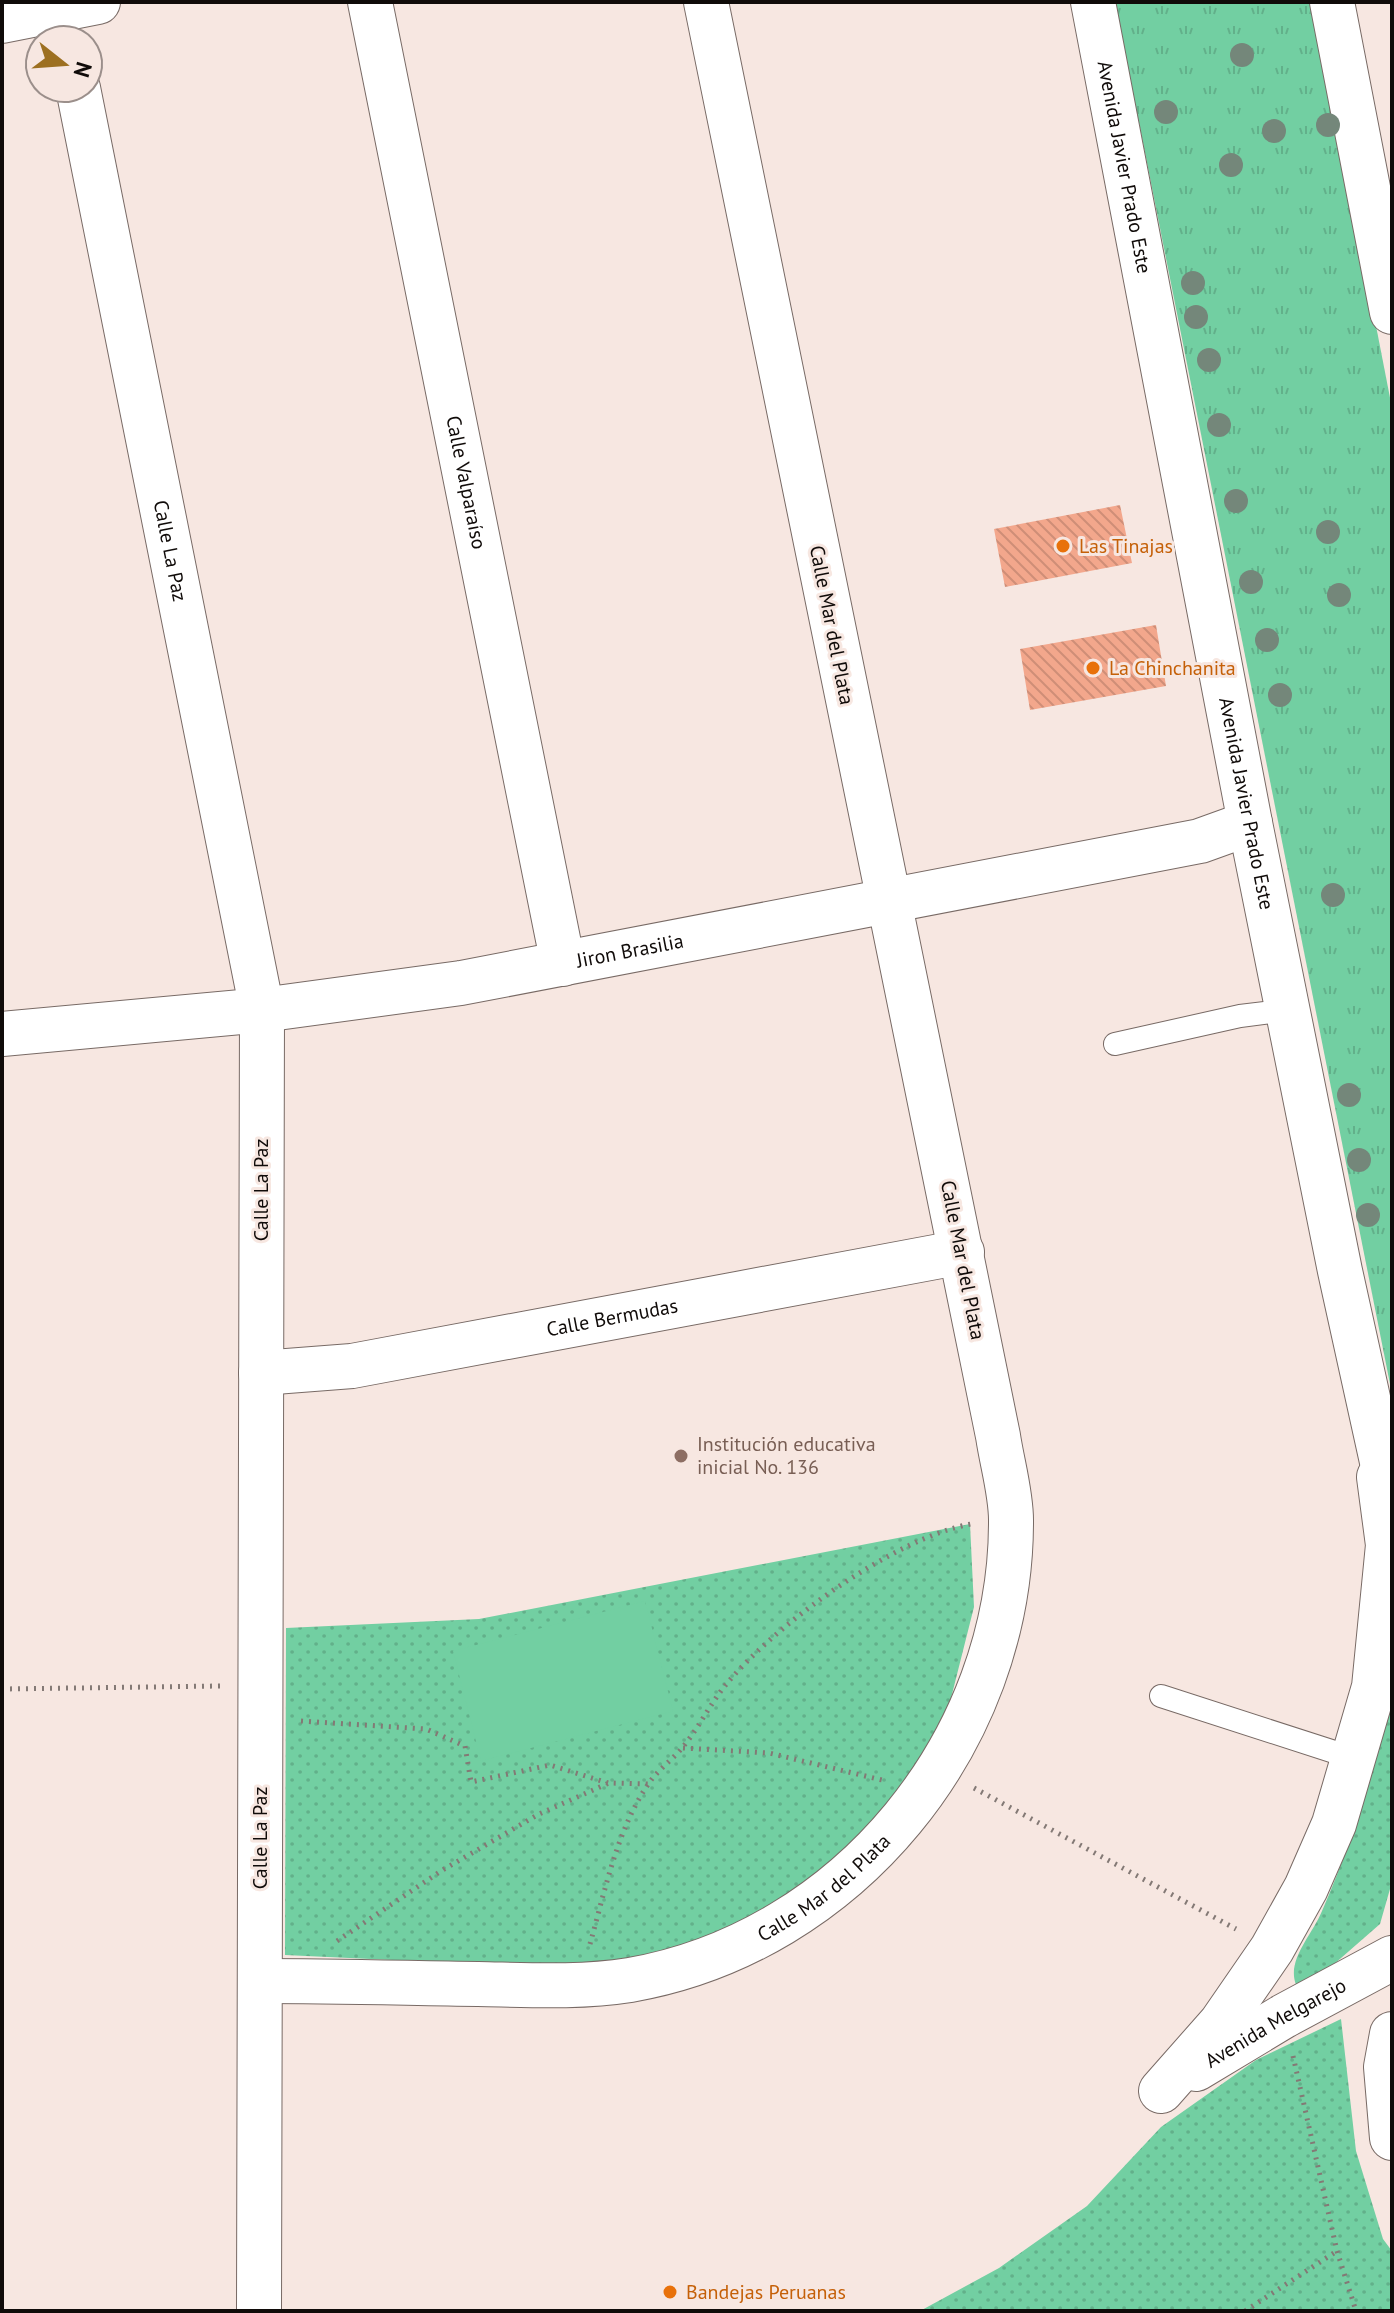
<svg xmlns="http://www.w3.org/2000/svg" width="1394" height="2313" font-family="'PT Sans',sans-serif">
<defs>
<pattern id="grass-tufts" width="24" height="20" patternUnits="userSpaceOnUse" patternTransform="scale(2)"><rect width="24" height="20" fill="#72cfa2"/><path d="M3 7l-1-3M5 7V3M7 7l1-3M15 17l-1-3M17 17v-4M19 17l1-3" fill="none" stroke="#62b08a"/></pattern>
<pattern id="park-dots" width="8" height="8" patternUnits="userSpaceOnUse" patternTransform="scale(2)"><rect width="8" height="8" fill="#72cfa2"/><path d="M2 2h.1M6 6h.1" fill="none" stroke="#62b08a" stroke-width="1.8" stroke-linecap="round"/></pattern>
<pattern id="building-back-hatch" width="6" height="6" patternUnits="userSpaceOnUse" patternTransform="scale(2)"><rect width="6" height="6" fill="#f3a78c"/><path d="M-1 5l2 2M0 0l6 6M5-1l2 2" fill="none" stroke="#cf8e77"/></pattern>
</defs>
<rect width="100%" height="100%" fill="#f7e7e1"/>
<path fill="url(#grass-tufts)" d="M1115 2H1313L1392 408V1394Z"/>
<path fill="url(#park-dots)" d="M970 1524 974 1607 945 1722 878 1823 820 1879 723 1936 583 1969 285 1955 286 1628 479 1619Z
M1392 1687V1882L1380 1924 1301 1993C1280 1966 1311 1938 1322 1911 1354 1838 1375 1765 1392 1687Z
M1341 2019 1356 2151 1383 2239 1392 2251V2311H920L999 2268 1087 2206 1161 2127 1256 2060Z"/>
<path fill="#72cfa2" d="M645 1601 673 1711 481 1761 453 1651Z"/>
<path fill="url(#building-back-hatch)" d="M1120 505 1132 563 1005 587 994 529Z
M1156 625 1166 686 1030 710 1020 649Z"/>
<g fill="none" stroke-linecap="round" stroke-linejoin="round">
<g stroke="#786a65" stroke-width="24">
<path id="service" d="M1115 1044 1240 1016 1288 1010
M1161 1696 1353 1758"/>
</g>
<g stroke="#786a65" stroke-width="46">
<g id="minor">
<path id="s1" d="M370 2 563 964"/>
<path d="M2 21 98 2"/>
<path id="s2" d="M78 88 262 1010 259 2311"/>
<path id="s3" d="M2 1034 262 1010 461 983 1200 841 1250 823"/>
<path id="s4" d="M261 1373 352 1366 962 1252"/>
<path id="s5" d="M260 1981C333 1981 406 1983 478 1984 529 1985 579 1988 630 1980 848 1942 1012 1741 1011 1520 1011 1493 1002 1463 998 1436L706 2"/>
</g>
</g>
<g stroke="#786a65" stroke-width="46">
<g id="primary">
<path id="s6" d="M1093 2 1250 823 1340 1271 1392 1507"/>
<path d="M1332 2 1392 312"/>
<path d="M1392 2034 1386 2067 1392 2138"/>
<path id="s7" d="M1196 2069 1284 2016 1392 1958"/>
<path d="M1161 2091 1221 2023 1272 1949 1306 1888 1334 1824 1374 1687 1388 1545 1379 1477"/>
</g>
</g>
<path stroke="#837975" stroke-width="5" stroke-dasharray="2 6" stroke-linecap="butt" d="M2 1689 221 1686
M301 1721 426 1729 465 1746 471 1782 550 1765 608 1783
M683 1748 769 1753 882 1780
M974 1788 1236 1929
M337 1941 441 1871 539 1814 609 1783 649 1784
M590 1944C605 1891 617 1829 649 1783 658 1770 672 1760 682 1748 698 1729 709 1706 724 1687 773 1626 893 1538 971 1524
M1293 2056 1337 2251 1356 2311
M1245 2311 1337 2251"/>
<use href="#service" stroke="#fff" stroke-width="22"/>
<use href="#minor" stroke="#fff" stroke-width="44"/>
<use href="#primary" stroke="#fff" stroke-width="44"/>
</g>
<g fill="#74877a">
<circle cx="1242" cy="55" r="12"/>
<circle cx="1166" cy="112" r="12"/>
<circle cx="1328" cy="125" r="12"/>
<circle cx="1274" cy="131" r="12"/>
<circle cx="1231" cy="165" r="12"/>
<circle cx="1193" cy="283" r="12"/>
<circle cx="1196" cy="317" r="12"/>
<circle cx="1209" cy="360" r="12"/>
<circle cx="1219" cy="425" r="12"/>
<circle cx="1236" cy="501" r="12"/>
<circle cx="1328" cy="532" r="12"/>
<circle cx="1251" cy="582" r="12"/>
<circle cx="1339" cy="595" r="12"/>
<circle cx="1267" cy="640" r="12"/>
<circle cx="1280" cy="695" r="12"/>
<circle cx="1333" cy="895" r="12"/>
<circle cx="1349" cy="1095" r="12"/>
<circle cx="1359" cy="1160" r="12"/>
<circle cx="1368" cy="1215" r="12"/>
</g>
<g fill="#e8710a" stroke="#f7e7e1" stroke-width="3">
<circle cx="1063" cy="546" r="8"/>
<circle cx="1093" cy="668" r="8"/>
<circle cx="670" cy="2292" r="8"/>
</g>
<circle fill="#8d6e63" stroke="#f7e7e1" stroke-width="3" cx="681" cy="1456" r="8"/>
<g text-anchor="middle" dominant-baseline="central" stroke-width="6" stroke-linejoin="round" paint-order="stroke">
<g font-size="20" fill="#100b09" stroke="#f7e7e1">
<text stroke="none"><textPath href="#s6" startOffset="168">Avenida Javier Prado Este</textPath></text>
<text stroke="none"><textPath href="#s1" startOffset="490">Calle Valparaíso</textPath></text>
<text stroke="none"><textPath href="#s2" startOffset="472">Calle La Paz</textPath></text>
<text transform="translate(832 625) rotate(79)">Calle Mar del Plata</text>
<text stroke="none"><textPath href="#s6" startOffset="816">Avenida Javier Prado Este</textPath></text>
<text stroke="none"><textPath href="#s3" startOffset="634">Jiron Brasilia</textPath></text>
<text transform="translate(261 1190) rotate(-90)">Calle La Paz</text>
<text transform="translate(963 1260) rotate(79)">Calle Mar del Plata</text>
<text stroke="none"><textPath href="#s4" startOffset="356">Calle Bermudas</textPath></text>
<text transform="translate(260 1838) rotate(-90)">Calle La Paz</text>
<text stroke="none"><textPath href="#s5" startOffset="588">Calle Mar del Plata</textPath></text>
<text stroke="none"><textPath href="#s7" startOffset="92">Avenida Melgarejo</textPath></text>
</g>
<g font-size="20" fill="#c56008" stroke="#f7e7e1" text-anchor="start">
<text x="1079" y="546">Las Tinajas</text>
<text x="1109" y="668">La Chinchanita</text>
<text x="686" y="2292">Bandejas Peruanas</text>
</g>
<g font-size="20" fill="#785e54" stroke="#f7e7e1" text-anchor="start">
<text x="697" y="1444">Institución educativa<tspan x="697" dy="23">inicial No. 136</tspan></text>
</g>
</g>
<rect width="1394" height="2313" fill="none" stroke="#100b09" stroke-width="8"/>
<g transform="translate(64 64) rotate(107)"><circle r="38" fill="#f7e7e1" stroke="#9b8f8b" stroke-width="2"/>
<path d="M0-6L14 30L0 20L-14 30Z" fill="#9d7021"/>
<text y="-12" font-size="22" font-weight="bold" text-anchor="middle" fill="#100b09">N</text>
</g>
</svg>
